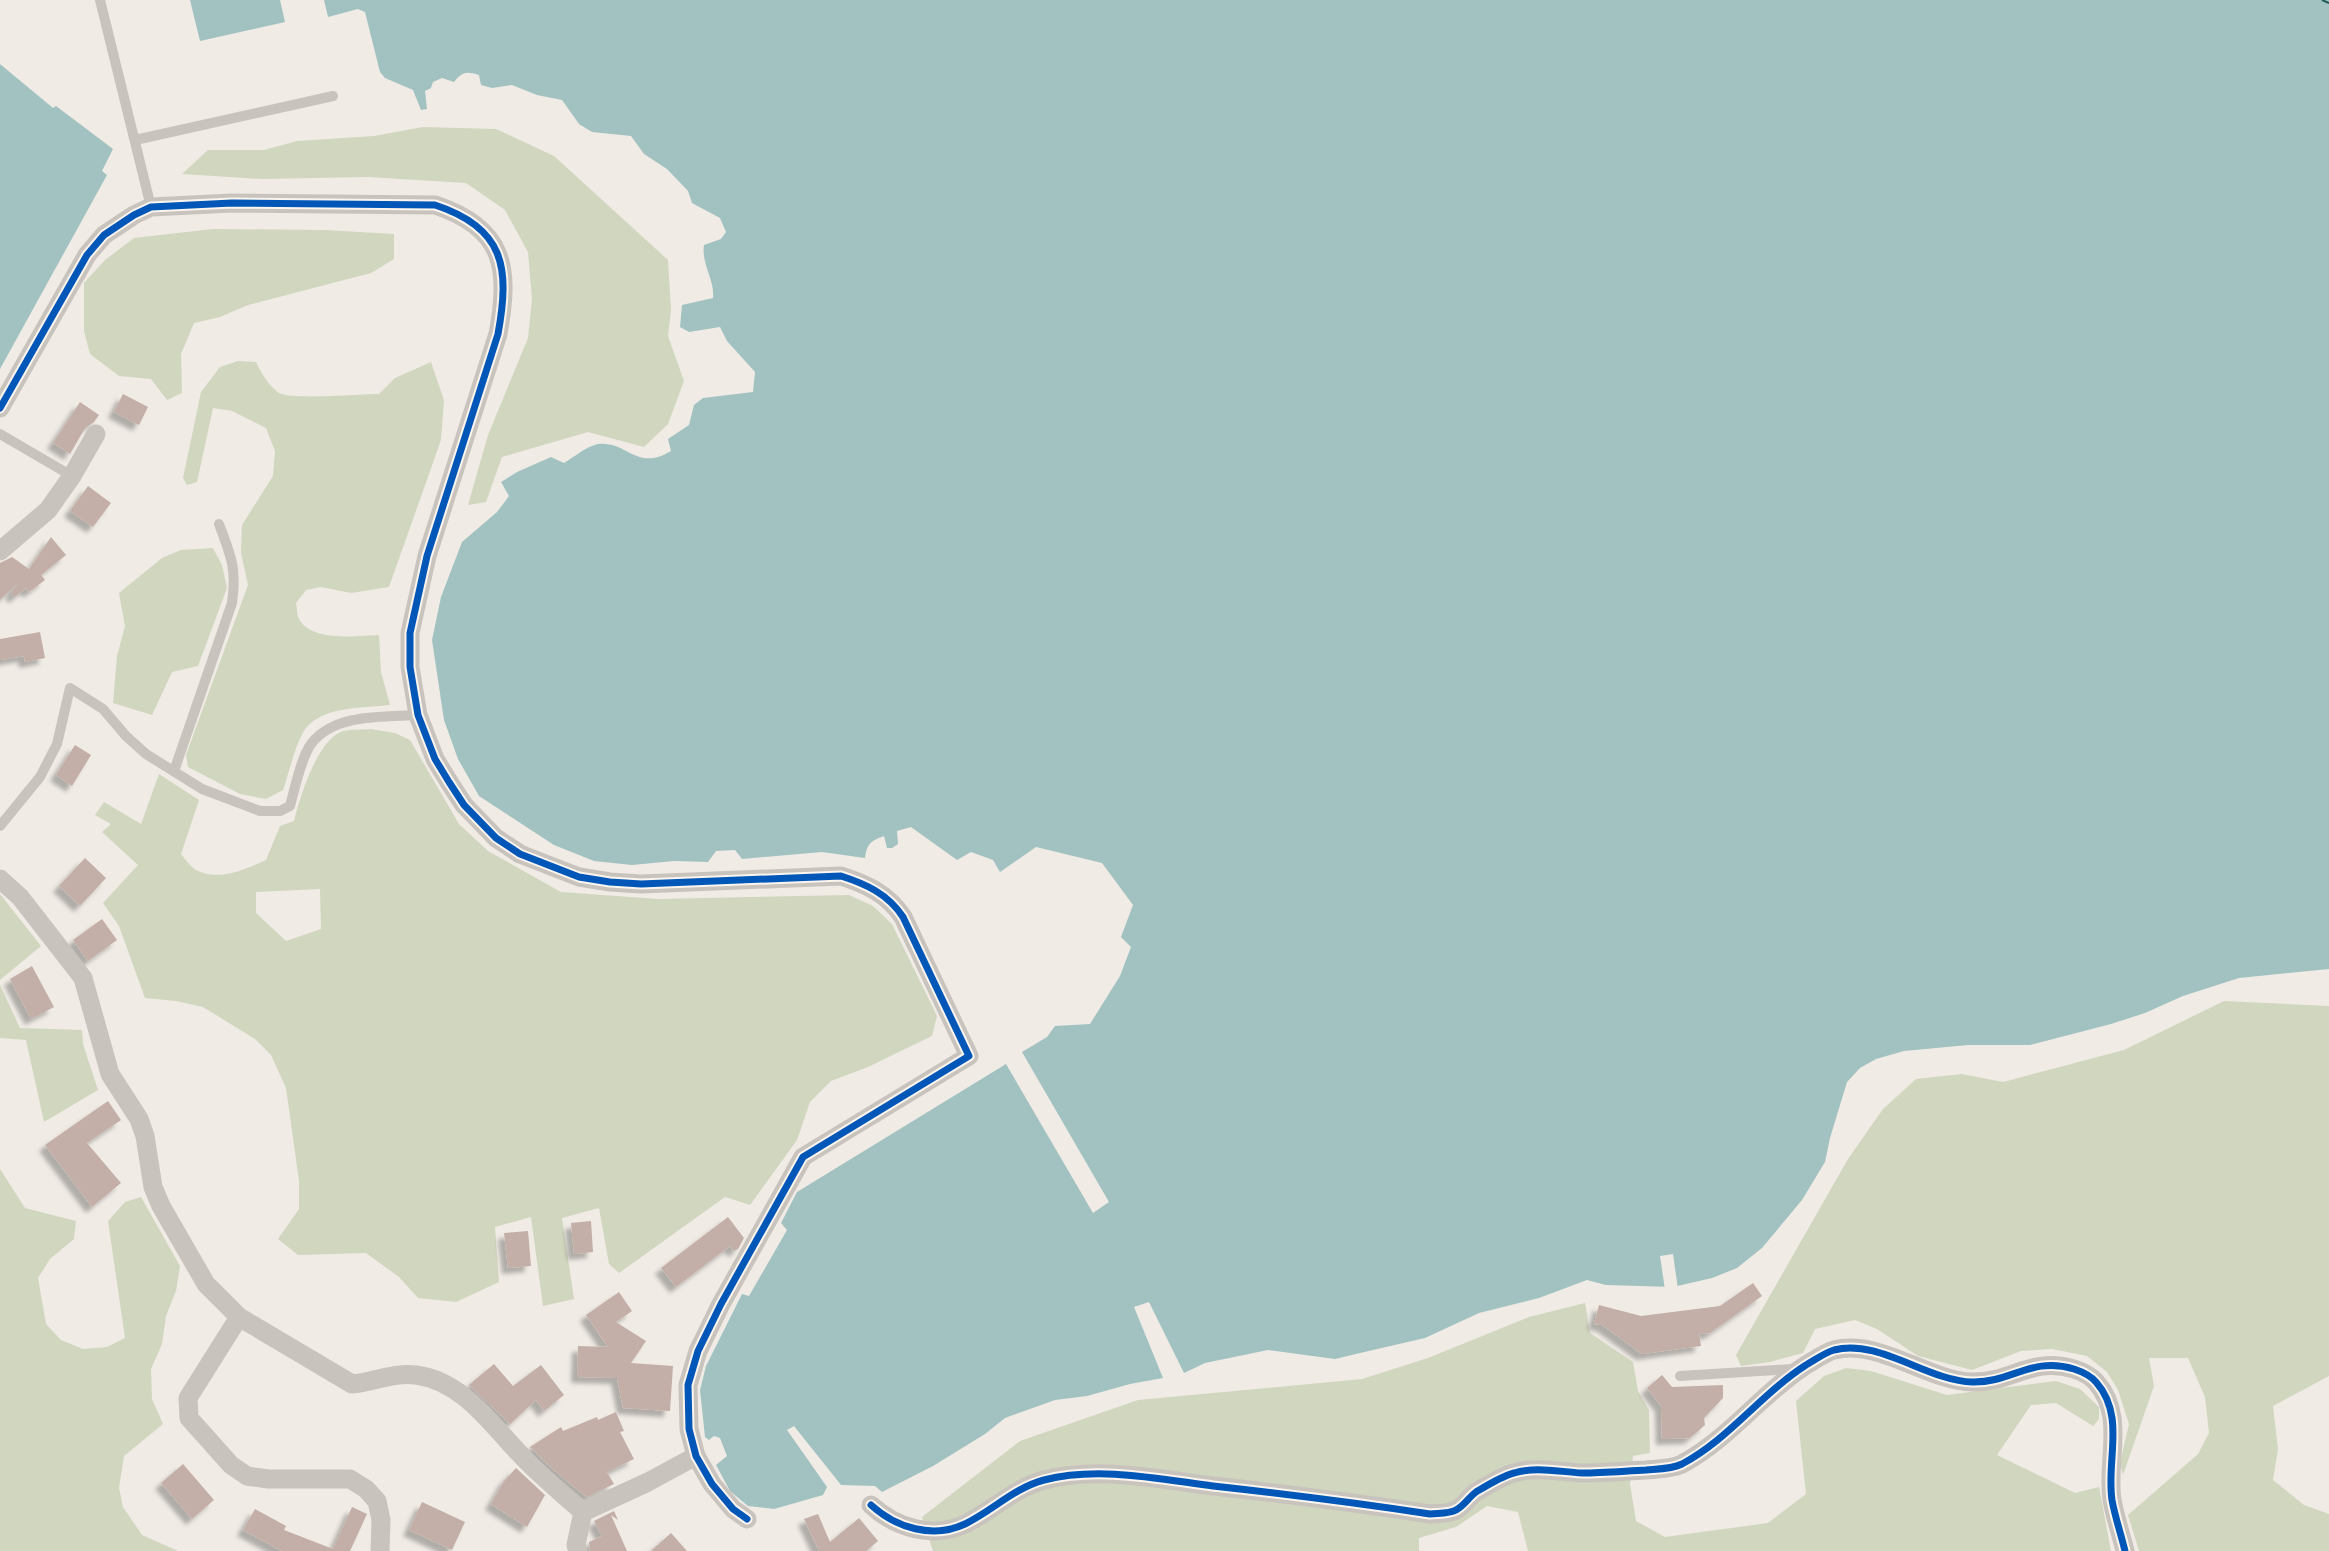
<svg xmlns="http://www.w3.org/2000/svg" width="2329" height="1551" font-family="Inter,sans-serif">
<defs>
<filter id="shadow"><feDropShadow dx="-6" dy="6" stdDeviation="2" flood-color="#0004"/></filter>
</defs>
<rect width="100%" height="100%" fill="#f0ebe5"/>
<path fill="#d1d6bf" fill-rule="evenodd" d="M423 127 496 129 554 156 668 260 671 310 668 336 684 381 668 424 644 447 588 432 502 457 486 502 468 505 488 435 528 338 532 299 528 252 505 210 466 183 368 177 262 179 182 174 208 150H264L297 141 374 136Z
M213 229 324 230 394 234V259L371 273 248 305 220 317 194 323 181 354 182 393 167 400 151 379 119 376 90 354 84 331V283L105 260 134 238Z
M238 361 256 362C262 374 268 385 279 393 292 400 361 394 379 394L395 378 431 362 444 400 441 440 389 587 351 593 321 587 306 590 296 603C297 607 297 615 299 619 311 642 357 636 379 635L381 672 390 705C364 708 324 706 306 728 296 741 289 773 283 790L266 799 240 794 188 767 186 755 248 585 241 553 242 525 273 476 275 451 266 428 232 411 213 408 197 482 187 485 183 478 201 392 220 367Z
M213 548 222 565 227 588 198 666 172 672 152 715 113 703 117 656 125 626 119 593 162 558 181 550Z
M371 729 395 733 410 740 459 824 488 851 561 892 658 899 849 895 873 906 892 924 937 1016 932 1036 868 1067 831 1081 810 1102 797 1140 750 1205 725 1197 619 1273 609 1264 599 1208 562 1218 574 1299 543 1306 531 1217 495 1227 499 1282 456 1302 418 1298 399 1277 366 1253 298 1255 278 1239 299 1209V1181L286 1088 271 1055 255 1039 203 1007 176 1001 145 998 119 926 103 903 138 865 102 832 111 824 95 815 104 802 141 824 159 774 199 800 181 854C185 859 191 867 196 870 219 882 246 869 266 860L280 826 294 821C300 797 317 740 343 731 351 729 362 730 371 729ZM320 889 321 929 286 941 256 913V892Z
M0 894 41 946 0 980Z
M0 985 20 1028 82 1030 83 1044 98 1090 44 1122 26 1040 0 1038Z
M2224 1001 2329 1006V1376L2273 1406 2278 1449 2273 1480 2304 1505 2329 1514V1551H2139L2128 1515 2198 1454 2209 1433 2205 1397 2188 1358H2149L2154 1386 2123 1475 2120 1463 2129 1424 2118 1390 2107 1372 2087 1356 2052 1349 2021 1351 1972 1370 1918 1356 1877 1329 1855 1320 1815 1329 1803 1353 1770 1362 1741 1366 1736 1355 1848 1159 1883 1109 1916 1079 1962 1074 2003 1082 2124 1050Z
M0 1169 25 1208 76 1221 74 1239 50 1259 38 1278 46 1324 61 1340 83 1349 107 1347 125 1338 108 1221 125 1202 141 1197 180 1266 176 1291 166 1316 162 1344 151 1369 152 1399 163 1424 124 1456 119 1488 123 1507 142 1535 178 1551H0Z
M1585 1303 1590 1333 1633 1362 1638 1391 1649 1410 1650 1453 1633 1456 1630 1484 1636 1521 1665 1537 1768 1523 1806 1494 1796 1401 1824 1376 1846 1368 1871 1371 1947 1395 2056 1381 2080 1389 2099 1407V1419L2093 1426 2056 1403 2031 1405 1997 1455 2075 1493 2099 1487 2111 1551H1528L1518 1512 1487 1506 1456 1527 1419 1538V1551H933L922 1517 1020 1441 1138 1400 1362 1379 1428 1358 1529 1317Z"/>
<path fill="#a1c2c1" d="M190 0H280L285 22 200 41Z
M324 0H2329V969L2239 978 2183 996 2145 1013 2111 1024 2030 1045H1968L1904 1051 1876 1059 1860 1068 1847 1082 1830 1138 1825 1162 1802 1200 1762 1248 1737 1268 1712 1278 1673 1287 1606 1285 1587 1280 1539 1298 1479 1313 1425 1338 1360 1353 1335 1359 1268 1350 1205 1363 1184 1373 1149 1302 1134 1307 1163 1378 1130 1384 1087 1396 1055 1400 1005 1418 985 1434 933 1466 882 1492 875 1486 841 1485 794 1426 787 1430 827 1487 823 1495 774 1509 748 1506 730 1491 716 1465 727 1456 720 1438 714 1436 709 1440 705 1437 700 1390 706 1366 742 1294 749 1296 787 1230 781 1223 797 1192 1006 1064 1093 1213 1109 1202 1022 1052 1047 1037 1055 1026 1090 1024 1120 976 1131 947 1121 937 1133 905 1102 863 1036 847 1000 872 993 860 971 852 957 860 911 827 897 831 898 844 892 848H887L884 836C871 841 867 843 865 858L822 852 742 859 735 850 716 851 708 862 674 861 632 865 594 861 554 845 479 796 458 759 444 720 432 640 441 597 462 542 497 512 509 496 501 482 517 472 551 457 564 463C574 457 587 446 598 444 628 441 636 472 671 451L668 439 689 425 694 405 703 398 753 392 755 372 727 341 720 327 689 332 680 327 682 305 713 298C715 280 701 264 704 245L721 239 726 232 720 218 692 203 688 191 667 169 644 154 631 136 592 132 579 124 562 100 537 95 512 85 492 88 481 85 479 75C466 71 462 72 454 82L442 78 433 82 431 88 425 91 427 109 421 110 413 90 385 78 380 72 365 12 358 9 328 17Z
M0 64 53 108 56 106 113 149 102 171 107 175 0 369Z"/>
<path fill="#f0ebe5" d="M1673 1254 1678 1289 1665 1290 1660 1256Z"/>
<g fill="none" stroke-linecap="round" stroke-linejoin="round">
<path stroke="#1f5a5e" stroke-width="2" stroke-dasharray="9 7" stroke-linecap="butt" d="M2322 0 2329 3"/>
</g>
<path fill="#c3afa7" filter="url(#shadow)" d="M123 394 148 407 139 425 114 412Z
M80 402 99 415 94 422 85 428 70 454 53 443Z
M88 486 111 503 93 527 70 511Z
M51 537 66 555 41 575 45 580 29 592 26 588 15 597 11 593 18 583 0 600V563L12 557 29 569Z
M40 632 45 658 25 662 24 656 0 660V639Z
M75 745 91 755 72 786 56 775Z
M85 858 106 878 80 906 59 886Z
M102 919 117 940 88 961 73 940Z
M32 966 54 1007 31 1019 10 979Z
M108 1101 121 1120 87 1143 121 1183 92 1207 45 1145Z
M728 1217 744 1238 738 1249 734 1251 730 1246 676 1287 661 1268Z
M591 1221 593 1252 574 1254 571 1223Z
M528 1231 531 1266 508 1268 504 1233Z
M1753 1283 1762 1296 1710 1333 1699 1334 1701 1346 1642 1354 1602 1325 1594 1324 1599 1305 1641 1316 1720 1306Z
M619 1292 632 1311 616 1322 646 1341 631 1363 673 1366 670 1411 623 1408 617 1378 577 1377 578 1346 608 1347 586 1315Z
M494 1364 513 1386 541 1365 564 1395 544 1411 536 1400 510 1424 469 1385Z
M1662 1375 1672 1387 1723 1385V1398L1704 1418 1705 1425 1690 1438 1662 1439 1661 1406 1647 1388Z
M616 1412 624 1431 620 1432 634 1459 607 1472 614 1484 587 1497 558 1474 530 1447 561 1427 563 1431 597 1417 598 1420Z
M183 1464 214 1500 192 1519 161 1483Z
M516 1468 545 1495 527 1527 491 1504 504 1481Z
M422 1502 465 1522 452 1550 409 1530Z
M352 1507 367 1514 350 1551H282L243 1530 255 1509 286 1526 284 1530 333 1549Z
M614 1511 618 1520 611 1515 627 1551H590L589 1542 602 1536 594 1521Z
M818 1514 830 1542 859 1518 878 1541 866 1551H819L804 1519Z
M671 1533 687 1551H651Z"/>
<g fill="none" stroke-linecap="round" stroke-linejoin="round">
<path stroke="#c9c3be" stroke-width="10" d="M100 0 151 207
M135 140 333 96
M0 434 72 476
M174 771 232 603C237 569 231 556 219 524
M0 826 40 777 57 744 70 688 103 709 126 736 146 754 202 789 260 811H280L290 806C295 788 301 758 311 744 334 713 384 717 418 715
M1680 1376 1793 1369"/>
<path stroke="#c9c3be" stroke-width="19" d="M0 408 87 255 104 235 134 215 151 207 232 203 435 205C505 228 510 268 498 334L427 556 410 633V667L418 715 435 759 449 782 464 805 496 838 520 854 579 877 610 882 641 884 841 876C866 884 888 894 903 917L969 1056 803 1157 721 1304 698 1351 688 1385 689 1429 696 1456 712 1484 733 1509 747 1519
M0 551 48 510 72 476 96 434
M0 879 20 897 83 978 110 1074 139 1119 145 1136 153 1187 161 1206 206 1284 239 1317 352 1384C373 1382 395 1372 416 1375 462 1381 490 1423 520 1454 539 1475 562 1493 583 1512L576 1545 578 1551
M239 1317 188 1398 189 1418 231 1465 247 1476 268 1479H350L366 1489 377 1501 381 1520 380 1551
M871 1505C896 1528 933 1539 965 1524 992 1511 1014 1488 1044 1480 1098 1466 1159 1479 1213 1486 1286 1494 1358 1503 1430 1514 1438 1513 1449 1514 1456 1510 1464 1506 1469 1497 1476 1492 1486 1486 1502 1476 1514 1473 1537 1466 1559 1472 1582 1473 1603 1473 1625 1471 1646 1470 1657 1469 1672 1469 1682 1464 1729 1439 1761 1394 1806 1365 1815 1360 1824 1353 1834 1350 1878 1338 1928 1381 1972 1382 2012 1383 2031 1356 2074 1369 2083 1372 2090 1375 2096 1382 2126 1416 2106 1460 2112 1500 2115 1517 2121 1534 2125 1551
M583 1512 648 1482 696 1456"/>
<g stroke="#fbf5ee" stroke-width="11">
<path id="cycleway" d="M0 408 87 255 104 235 134 215 151 207 232 203 435 205C505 228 510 268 498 334L427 556 410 633V667L418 715 435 759 449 782 464 805 496 838 520 854 579 877 610 882 641 884 841 876C866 884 888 894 903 917L969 1056 803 1157 721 1304 698 1351 688 1385 689 1429 696 1456 712 1484 733 1509 747 1519
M871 1505C896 1528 933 1539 965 1524 992 1511 1014 1488 1044 1480 1098 1466 1159 1479 1213 1486 1286 1494 1358 1503 1430 1514 1438 1513 1449 1514 1456 1510 1464 1506 1469 1497 1476 1492 1486 1486 1502 1476 1514 1473 1537 1466 1559 1472 1582 1473 1603 1473 1625 1471 1646 1470 1657 1469 1672 1469 1682 1464 1729 1439 1761 1394 1806 1365 1815 1360 1824 1353 1834 1350 1878 1338 1928 1381 1972 1382 2012 1383 2031 1356 2074 1369 2083 1372 2090 1375 2096 1382 2126 1416 2106 1460 2112 1500 2115 1517 2121 1534 2125 1551"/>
</g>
<use href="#cycleway" stroke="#0057b8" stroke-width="7"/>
</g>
</svg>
